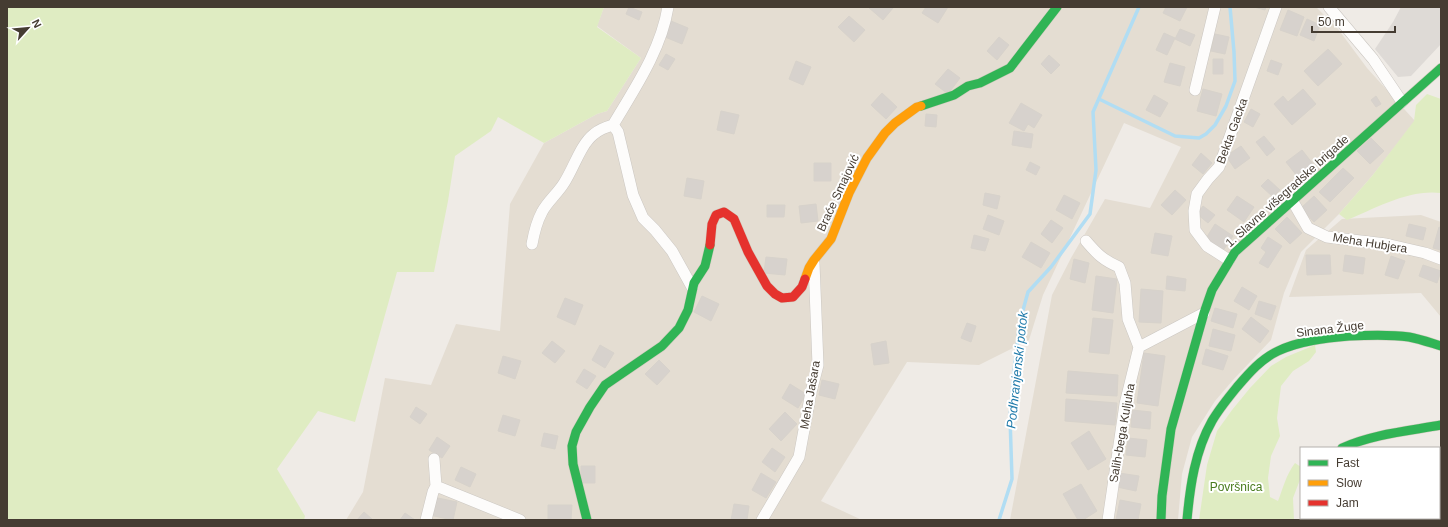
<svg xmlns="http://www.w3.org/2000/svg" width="1448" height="527" font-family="Helvetica,sans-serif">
<rect width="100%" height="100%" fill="#efebe6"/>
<path fill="#e4ddd2" d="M604 7H1316L1338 29 1367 68 1415 121 1372 176 1339 214 1301 252 1284 293 1271 340 1233 380 1215 401 1192 437 1182 474 1178 520H1010L1052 295 1071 258 1105 199 1150 208 1181 147 1124 123 1043 295 1029 340 979 365 907 362 821 501 862 520H346L363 492 385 378 431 385 456 324 500 331 510 204 544 143 597 114 607 111 641 58 597 26Z
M1421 215 1441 222V317L1421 293 1289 297 1306 250 1342 219Z"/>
<path fill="#dfecc2" d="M7 7H604L597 27 641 58 607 111 597 114 544 143 498 117 491 131 455 156 448 201 434 272H397L355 422 318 411 277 469 305 516 304 520H7Z
M1427 94 1441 99V193C1409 189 1376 208 1347 220L1339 214 1372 176 1414 121 1416 105Z
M1315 345 1316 352 1309 361 1293 371 1281 386 1277 418 1280 436 1271 456 1268 478 1270 497 1278 501C1283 488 1286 475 1295 463L1301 467V477L1293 498 1294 520H1199L1207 465 1217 431 1232 410 1250 388 1271 366 1286 357Z"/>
<path fill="#dedad6" d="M1401 7H1441V44L1411 76 1398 77 1375 49 1393 22Z"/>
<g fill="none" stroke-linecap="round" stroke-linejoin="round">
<path stroke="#b1ddf3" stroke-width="3.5" d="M1099 99 1175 136 1199 138 1206 134 1215 125 1226 106 1235 81 1234 52 1230 7
M999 520 1012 479 1010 417 1014 371 1020 321 1028 292 1051 267 1090 214 1096 170 1093 112 1139 7"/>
</g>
<path fill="#d7d2cd" stroke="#d7d2cb" d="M629 7 642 12 639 20 626 14Z
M868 7H893V8L883 20Z
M926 7H948L938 23 922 13Z
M1166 7H1187L1180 21 1163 13Z
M1254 7H1266L1265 10Z
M1288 10 1304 17 1297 36 1280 30Z
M849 16 865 30 854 42 838 27Z
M1307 19 1320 25 1314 41 1300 35Z
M671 21 688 28 682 44 665 37Z
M1180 29 1195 35 1190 46 1175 39Z
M1164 33 1175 38 1167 55 1156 50Z
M1215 34 1229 37 1225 54 1211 51Z
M999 37 1009 45 997 60 987 51Z
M1328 49 1342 64 1318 86 1304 71Z
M666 54 675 59 668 70 659 65Z
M1049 55 1060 65 1051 74 1041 64Z
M1213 59H1223V74H1213Z
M1271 60 1282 64 1278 75 1267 71Z
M796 61 811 67 803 85 789 79Z
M1170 63 1185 67 1180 86 1164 82Z
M948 69 960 78 948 94 935 84Z
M1203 89 1222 94 1216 116 1197 111Z
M1303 89 1316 104 1292 125 1274 104 1283 96 1288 102Z
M882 93 897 107 886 119 871 105Z
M1154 95 1168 103 1160 117 1146 110Z
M1376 96 1381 104 1376 107 1371 100Z
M1021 103 1042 115 1034 128 1028 124 1024 131 1009 123Z
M1251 109 1260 114 1253 127 1244 122Z
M721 111 739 115 734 134 717 130Z
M926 114 937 115 936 127 925 126Z
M1014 131 1033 134 1031 148 1012 145Z
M1264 136 1275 149 1267 156 1256 142Z
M1371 138 1384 151 1370 164 1357 151Z
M1241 146 1250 158 1235 169 1226 156Z
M1302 150 1313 164 1297 176 1286 162Z
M1201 153 1212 163 1203 174 1192 165Z
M1030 162 1040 167 1036 175 1026 170Z
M814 163H831V181H814Z
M1343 168 1354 178 1330 202 1319 192Z
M687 178 704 181 701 199 684 196Z
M1268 179 1280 190 1273 197 1261 186Z
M1175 190 1186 200 1172 215 1161 205Z
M985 193 1000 196 997 209 983 205Z
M1064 195 1080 203 1072 219 1056 210Z
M1237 196 1254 207 1244 222 1227 210Z
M1314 196 1327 210 1314 222 1301 208Z
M816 204 818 221 801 223 799 206Z
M767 205H785L784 217H767Z
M1203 206 1215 215 1208 223 1197 214Z
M988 215 1004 221 999 235 983 229Z
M1287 217 1302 233 1290 244 1275 229Z
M1051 220 1063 228 1052 243 1041 234Z
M1215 224 1233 236 1222 252 1205 240Z
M1409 224 1426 228 1423 240 1406 236Z
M1439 227 1441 228V250L1433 248Z
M1155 233 1172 236 1168 256 1151 253Z
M974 235 989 239 985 251 971 248Z
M1268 237 1282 246 1268 268 1259 263 1266 252 1261 248Z
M1031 242 1050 253 1041 268 1022 257Z
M1306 255H1330L1331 274 1307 275Z
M1345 255 1365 258 1363 274 1343 271Z
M1391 256 1405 261 1398 279 1385 275Z
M766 257 787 259 785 275 764 273Z
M1074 259 1089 263 1085 283 1070 279Z
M1423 265 1441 271 1437 283 1419 276Z
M1096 276 1117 279 1113 313 1092 310Z
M1167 276 1186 279 1185 291 1166 289Z
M1242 287 1257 296 1249 310 1234 301Z
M1141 289 1163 291 1161 323 1139 322Z
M702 296 719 304 711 321 694 312Z
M565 298 583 305 575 325 557 317Z
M1259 301 1276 306 1271 320 1255 314Z
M1215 308 1237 314 1233 328 1211 321Z
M1251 317 1269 331 1260 343 1242 329Z
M1093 318 1113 320 1109 354 1089 352Z
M967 323 976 326 971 342 961 338Z
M1213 329 1235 335 1231 351 1209 346Z
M552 341 565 351 555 363 542 353Z
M886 341 889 363 874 365 871 344Z
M600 345 614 353 605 368 592 360Z
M1206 349 1228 356 1223 370 1202 364Z
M1144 353 1165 356 1158 406 1137 403Z
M503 356 521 361 515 379 498 373Z
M659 360 670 371 657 385 645 374Z
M584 369 596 376 587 389 576 382Z
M1068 371 1118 375 1117 396 1066 393Z
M822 380 839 384 835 399 819 395Z
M790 384 806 394 798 408 782 398Z
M1066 399 1117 403 1115 425 1065 421Z
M416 407 427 414 420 424 410 417Z
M1132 410 1151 412 1150 429 1131 427Z
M785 412 797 424 781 441 769 429Z
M503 415 520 420 515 436 498 431Z
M1089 431 1106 459 1088 470 1071 443Z
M544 433 558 436 555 449 541 446Z
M437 437 450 446 442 458 429 450Z
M1128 438 1147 440 1145 457 1126 455Z
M772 448 785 457 775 472 762 462Z
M581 466H595V483H581Z
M461 467 476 474 470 487 455 480Z
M761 473 776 482 766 498 752 490Z
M1119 473 1139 476 1136 491 1117 487Z
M1081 484 1097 511 1083 520H1078L1063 494Z
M433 497 457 502 453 520 429 515Z
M1120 500 1141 504 1138 520H1116Z
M734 504 749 506 747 520H731Z
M548 505H572L571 520H548Z
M364 512 373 520H357Z
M405 513 415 520H400Z"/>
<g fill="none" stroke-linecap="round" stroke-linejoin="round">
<g stroke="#cbc7c2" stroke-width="12">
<path id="street" d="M1329 7 1373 59 1402 102
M1195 90 1215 7
M613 125C635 88 661 50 668 7
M1292 200 1308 228 1327 237 1386 244 1425 253 1441 259
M1086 241C1097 254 1103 260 1119 267L1125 283 1128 319 1139 347 1125 404 1108 520
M532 244C534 233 536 223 542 212 547 202 558 193 564 183 574 168 580 145 594 134 600 129 606 127 613 125L618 132 633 195 643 218 655 230 672 251 692 287
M1229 260 1207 246 1195 230 1194 211 1197 194 1208 179 1219 167 1276 7
M1139 347 1204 313
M434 459 436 486 520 520
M426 520 433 492 436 486
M762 520 799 457 811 392 818 365 814 263"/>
</g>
<g stroke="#d0cabd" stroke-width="10">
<path id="fast" d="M921 106 954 95 968 86 980 83 1010 68 1057 7
M1342 448C1373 434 1408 431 1441 425
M1305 518 1306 520
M587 520 573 464 572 446 576 432 590 407 605 385 662 346 679 328 688 310 694 283 705 266 710 245
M1161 520 1162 496 1171 429 1204 313 1212 290 1235 252 1441 68
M1187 520C1190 486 1195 451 1212 421 1219 409 1228 398 1237 387 1249 373 1261 359 1278 351 1299 341 1325 338 1349 336 1368 335 1389 334 1409 337 1420 339 1431 343 1441 346"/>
</g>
<g stroke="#d0cabd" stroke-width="10">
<path id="slow" d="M805 279 809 268 814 260 831 239 849 193 867 158 885 133 895 123 917 107 921 106"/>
</g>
<g stroke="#d0cabd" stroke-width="10">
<path id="jam" d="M710 245 712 224 716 215 724 212 734 219 748 252 767 286 775 294 782 298 793 297 802 287 805 279"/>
</g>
<use href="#street" stroke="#fdfcfb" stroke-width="11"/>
<use href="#fast" stroke="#30b455" stroke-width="9"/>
<use href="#slow" stroke="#ff9f0a" stroke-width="9"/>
<use href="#jam" stroke="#e5322d" stroke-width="9"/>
</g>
<g text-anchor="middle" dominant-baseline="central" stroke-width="4" stroke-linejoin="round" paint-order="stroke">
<g font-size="12" fill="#453c32" stroke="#fff">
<text transform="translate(1232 131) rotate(-70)">Bekta Gacka</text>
<text transform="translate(1287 191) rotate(-42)">1. Slavne višegradske brigade</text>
<text transform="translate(838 193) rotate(-65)">Braće Smajović</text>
<text transform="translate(1370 243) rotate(9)">Meha Hubjera</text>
<text transform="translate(1330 329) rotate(-7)">Sinana Žuge</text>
<text transform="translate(810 395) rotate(-80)">Meha Jašara</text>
<text transform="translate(1122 433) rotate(-80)">Salih-bega Kuljuha</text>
</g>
<g font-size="12" fill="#4a7c20" stroke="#fff">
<text x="1236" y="487">Površnica</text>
</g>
<g font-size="13" font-style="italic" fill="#1e7aaa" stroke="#fff">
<text transform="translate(1017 370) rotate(-84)">Podhranjenski potok</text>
</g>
</g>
<rect width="1448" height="527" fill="none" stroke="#453c32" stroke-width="16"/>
<rect x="1300" y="447" width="140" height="72" fill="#ffffff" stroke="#b5b1ad"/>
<rect x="1308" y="460" width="20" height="6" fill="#30b455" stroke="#b5b1ad"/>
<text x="1336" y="467" font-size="12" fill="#453c32">Fast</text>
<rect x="1308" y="480" width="20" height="6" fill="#ff9f0a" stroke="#b5b1ad"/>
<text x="1336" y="487" font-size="12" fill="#453c32">Slow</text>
<rect x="1308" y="500" width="20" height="6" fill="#e5322d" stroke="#b5b1ad"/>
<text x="1336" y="507" font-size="12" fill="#453c32">Jam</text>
<g transform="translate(28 28) rotate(63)" stroke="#ffffff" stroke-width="3" paint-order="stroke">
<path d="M0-3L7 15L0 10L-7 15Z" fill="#453c32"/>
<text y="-6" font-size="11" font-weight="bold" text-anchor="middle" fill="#453c32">N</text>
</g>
<path d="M1312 26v6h83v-6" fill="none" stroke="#453c32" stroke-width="2"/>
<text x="1318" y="26" font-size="12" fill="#453c32" stroke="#ffffff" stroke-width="3" paint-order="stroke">50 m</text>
</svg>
